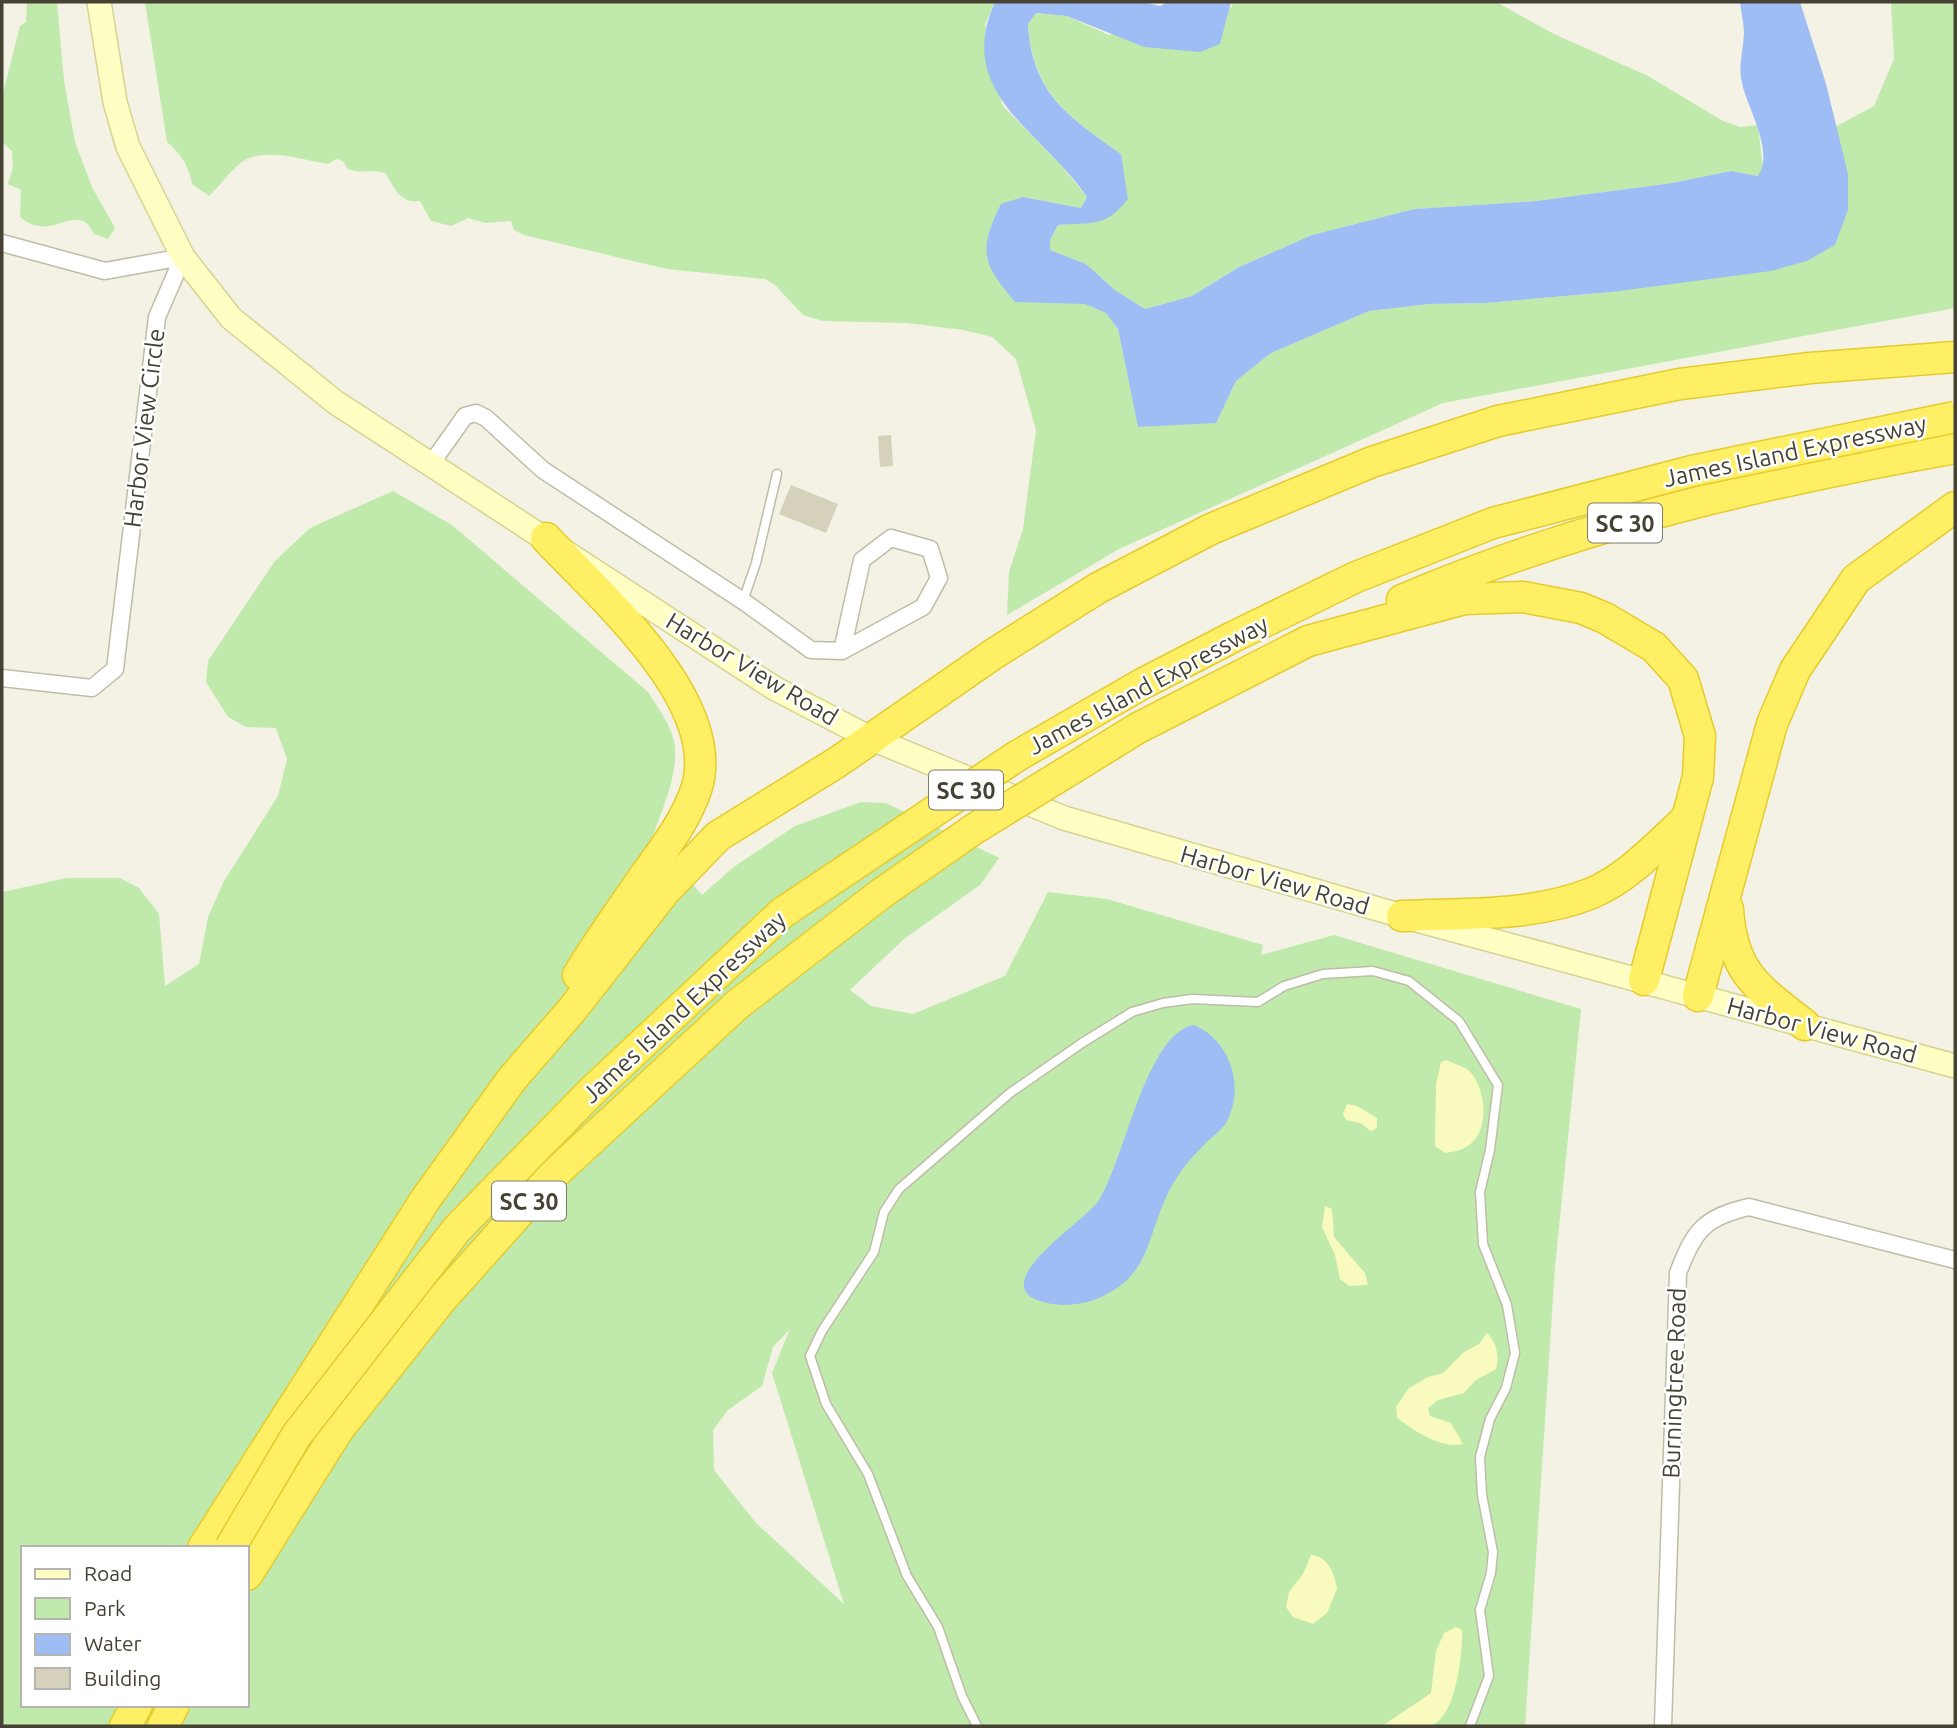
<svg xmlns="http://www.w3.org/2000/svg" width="1957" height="1728" font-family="Ubuntu,sans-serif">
<rect width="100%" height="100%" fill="#f3f2e5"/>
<path fill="#bfeaab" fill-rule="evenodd" d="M27 2H57L64 81 75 142 92 187 115 228 108 239 94 234C77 198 53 245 20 217L21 190 8 184 13 167 12 151 2 142V97L20 26 26 22Z
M145 2H995L985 24 1002 105 1060 164 1087 197 1081 208 1023 197 1061 302 1086 304 1106 313 1118 329 1138 427 1216 422 1236 381 1271 353 1369 311 1430 304 1485 303 1612 292 1723 276 1838 143 1835 127 1874 106 1894 59 1891 2H1955V308L1443 403 1119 549 1007 615 1009 572 1023 529 1036 430 1016 359 992 337 963 330 907 323 823 321 803 315 775 285 765 279 667 269 524 235 514 230 511 221 486 223 468 218 451 226 431 221 420 201C400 204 395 188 385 173 372 169 361 174 348 169L343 161 336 159 328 164C301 160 259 144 236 167 226 176 219 187 209 196L192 184C189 166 181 154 167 142Z
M1231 2H1496L1554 34 1648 76 1723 121 1740 127 1758 125 1763 169 1758 176 1731 171 1672 183 1536 201 1414 209 1312 235 1239 267 1192 296 1145 309 1115 290 1086 264 1050 250V240L1058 225 1095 222 1121 154C1069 117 1033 94 1028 24L1036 13 1067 16 1109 35 1232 7Z
M393 491 452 525 648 692C657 707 670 723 674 741 680 771 662 810 652 838L702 895 735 866 795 826 861 802 886 803 999 858 980 885 904 939 850 990 871 1006 913 1014 1005 976 1048 892 1107 899 1263 945 1261 955 1334 935 1581 1009 1555 1267 1525 1726H2V892L67 878H120L139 888 159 914 165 986 199 964 208 917 224 881 278 796 287 759 276 728 246 727 228 717 206 682 208 661 275 561 310 528ZM790 1329 772 1373 844 1604 756 1523 714 1470 713 1430 728 1410 762 1386 773 1347ZM23 1548H247V1705H23Z"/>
<path fill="#f9fabe" d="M1446 1060C1454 1064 1465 1066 1471 1073 1486 1090 1491 1133 1466 1147 1460 1151 1452 1152 1445 1153L1435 1146 1436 1084 1441 1062Z
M1347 1104 1357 1106 1377 1118V1128L1371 1131 1360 1123 1346 1120 1343 1114Z
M1325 1206 1332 1209 1334 1237 1365 1273 1368 1285 1349 1286 1340 1279 1335 1255 1322 1227Z
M1487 1333C1496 1341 1500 1357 1496 1369L1476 1380 1464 1393 1438 1400 1428 1408 1430 1416 1451 1423 1463 1444C1440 1449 1415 1431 1397 1418L1396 1407 1409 1388 1428 1377 1443 1373 1464 1352 1479 1344Z
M1311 1555C1328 1556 1335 1574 1337 1589L1327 1613 1313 1624 1293 1617 1286 1607 1289 1592 1303 1574Z
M1456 1627 1462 1630C1463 1653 1456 1717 1431 1726 1418 1728 1396 1726 1382 1726L1431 1693 1436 1651 1444 1633Z"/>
<path fill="#9ebdf4" d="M995 2H1142L1160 6 1168 2H1231L1220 44 1200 52 1144 47 1067 16 1036 13 1028 24C1032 94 1069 117 1121 154L1128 199C1105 228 1093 222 1058 225L1050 240V250L1086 264 1115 290 1145 309 1192 296 1239 267 1312 235 1414 209 1536 201 1672 183 1731 171 1758 176C1775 151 1747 108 1742 83 1738 66 1743 51 1744 34 1744 24 1741 12 1740 2H1800L1826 84 1848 174V210L1835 245 1807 261 1771 271 1612 292 1485 303 1430 304 1369 311 1271 353 1236 381 1216 423 1138 427 1118 329 1106 313 1085 304 1015 302C983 264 977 252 1001 204L1023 197 1081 208 1087 197C1044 132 953 94 995 2Z
M1194 1025C1230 1040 1246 1087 1226 1123 1221 1131 1210 1138 1204 1145 1192 1157 1182 1168 1174 1182 1144 1233 1156 1276 1094 1300 1077 1306 1054 1307 1037 1300 989 1280 1087 1220 1099 1200 1125 1159 1146 1033 1194 1025Z"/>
<path fill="#d5d1ba" d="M891 435 893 466 880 467 878 436Z
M791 485 838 504 826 533 779 514Z"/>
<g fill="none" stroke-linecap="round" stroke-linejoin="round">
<g stroke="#bfbda7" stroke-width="11">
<path id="lane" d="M743 601 756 563 777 474
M977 1726 962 1696 938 1627 907 1576 868 1474 826 1404 810 1356 822 1331 874 1252 884 1212 899 1189 1010 1093 1082 1043 1132 1012 1163 1003 1192 999 1258 1002 1284 986 1323 974 1373 971 1409 981 1459 1021 1498 1085 1490 1150 1480 1192 1483 1244 1507 1305 1515 1353 1506 1388 1490 1419 1480 1457 1482 1495 1493 1552 1491 1573 1480 1610 1489 1676 1470 1726"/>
</g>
<g stroke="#bfbda7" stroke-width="19">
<path id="street" d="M2 243 105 271 183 257
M431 464 465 416 476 413 486 418 543 470 743 601 811 650 842 651 923 607 939 578 930 549 891 538 862 560 842 651
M2 678 92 688 115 669 157 317 183 257
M1663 1726 1678 1273C1694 1230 1705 1217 1749 1207L1955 1260"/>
</g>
<g stroke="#d6d392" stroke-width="26">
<path id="secondary" d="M99 2 115 102 128 147 183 257 231 318 335 402 774 688 870 738 1064 818 1402 916 1955 1066"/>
</g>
<g stroke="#e5cb2e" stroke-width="33">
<path id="highway" d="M546 538C599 595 722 700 697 787 686 821 663 850 643 878 621 910 598 942 578 975
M1402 600C1577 525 1768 481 1955 448
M1308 641 1464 599 1523 597 1581 608 1605 618 1654 647 1683 679 1700 736 1698 777 1644 980
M1728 909C1732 973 1758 988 1805 1025
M1402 916C1464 913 1533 917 1592 893 1627 878 1656 847 1684 821
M1698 996 1772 724 1795 670 1856 579 1955 507
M203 1548 425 1200 512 1079 571 1011 665 891 718 836 836 763 995 653 1098 588 1211 529 1372 462 1498 421 1680 384 1810 368 1955 357
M247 1575 338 1430 441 1300 551 1177 738 1004 882 893
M125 1726 137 1705
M163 1726 174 1705"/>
</g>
<use href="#lane" stroke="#fff" stroke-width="8"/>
<use href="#street" stroke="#fff" stroke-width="16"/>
<use href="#secondary" stroke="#fffec3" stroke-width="23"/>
<use href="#highway" stroke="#ffef64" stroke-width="30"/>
<g stroke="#e5cb2e" stroke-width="33" stroke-linecap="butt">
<path id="highway-bridge" d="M882 893 974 829 1138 728 1308 641
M230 1548 296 1436 457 1229 591 1092 782 913 1017 756 1142 684 1233 637 1356 577 1493 523 1692 471 1955 417"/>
</g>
<use href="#highway-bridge" stroke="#ffef64" stroke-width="30"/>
</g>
<g text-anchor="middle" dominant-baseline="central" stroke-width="5" stroke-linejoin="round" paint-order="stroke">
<g fill="#fff" stroke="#7e7b71" stroke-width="2">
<rect x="1588" y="503.5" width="74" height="39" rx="5"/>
<rect x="929" y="770.5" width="74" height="39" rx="5"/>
<rect x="492" y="1181.5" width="74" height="39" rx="5"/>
</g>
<g font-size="23" font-weight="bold" fill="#464334">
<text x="1625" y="523">SC 30</text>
<text x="966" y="790">SC 30</text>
<text x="529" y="1201">SC 30</text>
</g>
<g font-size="24" fill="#464334" stroke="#fff">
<text transform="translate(144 428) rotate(-83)">Harbor View Circle</text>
<text transform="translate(1795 451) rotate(-12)">James Island Expressway</text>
<text transform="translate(752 669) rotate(31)">Harbor View Road</text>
<text transform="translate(1148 685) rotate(-28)">James Island Expressway</text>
<text transform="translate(1275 880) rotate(16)">Harbor View Road</text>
<text transform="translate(684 1007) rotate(-43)">James Island Expressway</text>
<text transform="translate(1822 1030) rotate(15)">Harbor View Road</text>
<text transform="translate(1674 1383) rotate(-88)">Burningtree Road</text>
</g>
</g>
<rect width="1957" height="1728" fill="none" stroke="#464334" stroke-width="7"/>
<rect x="21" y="1546" width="228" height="161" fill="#ffffff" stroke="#b5b4ae" stroke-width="2"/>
<rect x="35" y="1569" width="35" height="10" fill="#fffec3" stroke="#b5b4ae" stroke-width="2"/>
<text x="84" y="1581" font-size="21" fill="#464334">Road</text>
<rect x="35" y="1598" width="35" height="21" fill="#bfeaab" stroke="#b5b4ae" stroke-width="2"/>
<text x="84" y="1616" font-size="21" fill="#464334">Park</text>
<rect x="35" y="1634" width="35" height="21" fill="#9ebdf4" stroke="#b5b4ae" stroke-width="2"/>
<text x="84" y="1651" font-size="21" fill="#464334">Water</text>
<rect x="35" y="1668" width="35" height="21" fill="#d5d1ba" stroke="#b5b4ae" stroke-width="2"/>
<text x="84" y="1686" font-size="21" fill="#464334">Building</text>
</svg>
